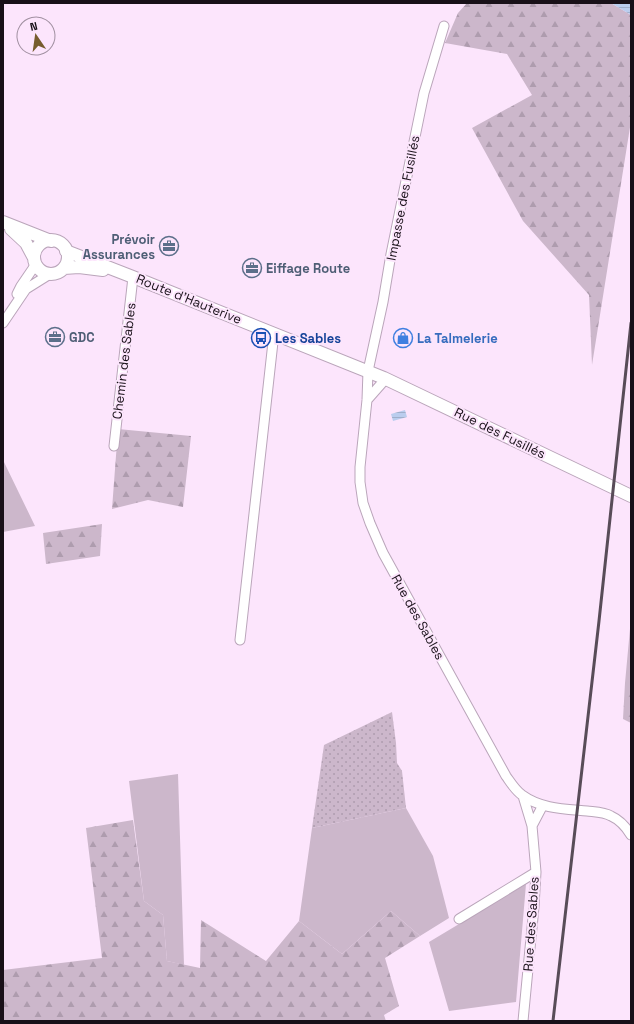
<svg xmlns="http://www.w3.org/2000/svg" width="634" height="1024" font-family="'Space Grotesk',sans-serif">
<defs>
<pattern id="forest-firs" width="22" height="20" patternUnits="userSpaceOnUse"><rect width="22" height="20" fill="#ccb7cb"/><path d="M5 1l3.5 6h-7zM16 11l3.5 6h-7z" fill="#ae9cae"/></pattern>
<pattern id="garden-dots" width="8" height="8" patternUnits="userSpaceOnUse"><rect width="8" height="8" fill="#ccb7cb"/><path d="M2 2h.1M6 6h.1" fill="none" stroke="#ae9cae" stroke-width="1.8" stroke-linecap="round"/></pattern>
<pattern id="water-rules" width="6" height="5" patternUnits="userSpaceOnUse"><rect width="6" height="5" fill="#bacdee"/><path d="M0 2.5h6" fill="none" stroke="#9fafcb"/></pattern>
</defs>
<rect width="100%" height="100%" fill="#fce5fc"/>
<path fill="#ccb7cb" d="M3 460 35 526 3 532Z
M631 618V683H625Z
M178 774 184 965 167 961 163 915 144 901 129 781Z
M406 808 433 856 449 918 420 936 391 911 342 954 299 921 312 828Z
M526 884 516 1002 449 1011 429 942Z"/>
<path fill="url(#forest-firs)" d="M467 3H611L631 15V121L592 365 589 295 523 221 472 128 532 95 507 54 445 43 458 13Z
M118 429 191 436 183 507 148 500 112 509Z
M102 524 100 556 46 564 43 533Z
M625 683H631V723L623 719Z
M133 820 144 901 163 915 167 961 200 968 201 920 266 961 299 921 342 954 391 911 420 936 385 958 399 1006 384 1015 386 1021H3V970L102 958 86 828Z"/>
<path fill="url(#garden-dots)" d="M392 712 396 743 397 763 402 771 406 808 312 828 324 745Z"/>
<path fill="url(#water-rules)" d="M611 3H631V15Z
M405 410 407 417 393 421 391 414Z"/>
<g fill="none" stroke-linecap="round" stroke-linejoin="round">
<g stroke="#baa5ba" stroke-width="11">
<path id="minor" d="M444 26 424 93 391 254 383 302 368 371 367 400 360 467V482L363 503 370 523 383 553 506 776C511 783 515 790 522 795 541 809 565 809 587 811 595 812 604 812 611 816 620 820 626 827 631 835
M17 294 21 286 36 264
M3 323 26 289 50 274
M367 400 382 383 384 378
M114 446 133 277
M240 640 274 333
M523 796 532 826 536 872 534 907 523 1021
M532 826 543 805
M459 919 536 872"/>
</g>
<g stroke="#baa5ba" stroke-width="14">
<path id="major" d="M3 222 51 241
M11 229 26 243 34 258
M34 257a17 17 0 1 1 34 0a17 17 0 1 1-34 0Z
M66 251 133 277 384 378 631 496
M64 268 79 267 103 270"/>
</g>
<use href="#minor" stroke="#fff" stroke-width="9"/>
<use href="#major" stroke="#fff" stroke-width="12"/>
<path stroke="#584c58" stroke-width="3" d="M553 1021 599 621 631 323"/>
</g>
<defs>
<g id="office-ring" transform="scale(1)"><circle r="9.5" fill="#fce5fc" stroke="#5c6f8a" stroke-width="1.5"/><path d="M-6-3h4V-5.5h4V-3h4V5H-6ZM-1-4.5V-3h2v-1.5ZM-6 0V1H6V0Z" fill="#5c6f8a"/></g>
<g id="bus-ring" transform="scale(1)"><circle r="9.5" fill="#fce5fc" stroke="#1a4fb4" stroke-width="1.5"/><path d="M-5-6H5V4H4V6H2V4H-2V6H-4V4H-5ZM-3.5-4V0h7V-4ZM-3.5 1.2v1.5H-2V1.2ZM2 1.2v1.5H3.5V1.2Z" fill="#1a4fb4"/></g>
<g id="shop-ring" transform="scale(1)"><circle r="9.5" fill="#fce5fc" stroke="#3f7fe0" stroke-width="1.5"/><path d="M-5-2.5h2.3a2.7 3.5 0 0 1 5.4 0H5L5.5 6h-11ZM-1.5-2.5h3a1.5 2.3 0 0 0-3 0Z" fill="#3f7fe0"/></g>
</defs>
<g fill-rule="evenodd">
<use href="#office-ring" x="169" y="246"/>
<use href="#office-ring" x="252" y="268"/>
<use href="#office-ring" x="55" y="337"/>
<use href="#bus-ring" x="261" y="338"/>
<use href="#shop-ring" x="403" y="338"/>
</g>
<g text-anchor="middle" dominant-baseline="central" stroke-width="4" stroke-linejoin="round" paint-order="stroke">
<g font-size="13" fill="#181018" stroke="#fce5fc">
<text transform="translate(403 198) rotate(-79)">Impasse des Fusillés</text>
<text transform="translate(189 299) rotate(22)">Route d'Hauterive</text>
<text transform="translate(124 361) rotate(-83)">Chemin des Sables</text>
<text transform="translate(500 433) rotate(26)">Rue des Fusillés</text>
<text transform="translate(418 617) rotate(61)">Rue des Sables</text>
<text transform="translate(531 924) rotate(-86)">Rue des Sables</text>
</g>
<g font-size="13" font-weight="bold" fill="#4e5e75" stroke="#fce5fc" text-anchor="start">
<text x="155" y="239" text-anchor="end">Prévoir<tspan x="155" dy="15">Assurances</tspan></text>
<text x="266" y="268">Eiffage Route</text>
<text x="69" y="337">GDC</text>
</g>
<g font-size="13" font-weight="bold" fill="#164399" stroke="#fce5fc" text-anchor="start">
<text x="275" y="338">Les Sables</text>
</g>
<g font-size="13" font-weight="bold" fill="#366cbe" stroke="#fce5fc" text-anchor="start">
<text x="417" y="338">La Talmelerie</text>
</g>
</g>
<rect width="634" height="1024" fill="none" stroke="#181018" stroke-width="8"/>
<g transform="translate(36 36) rotate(347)"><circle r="19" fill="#fce5fc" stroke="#a190a1"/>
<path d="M0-3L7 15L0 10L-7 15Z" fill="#775c2e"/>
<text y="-6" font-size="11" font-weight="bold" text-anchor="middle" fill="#181018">N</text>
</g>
</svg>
